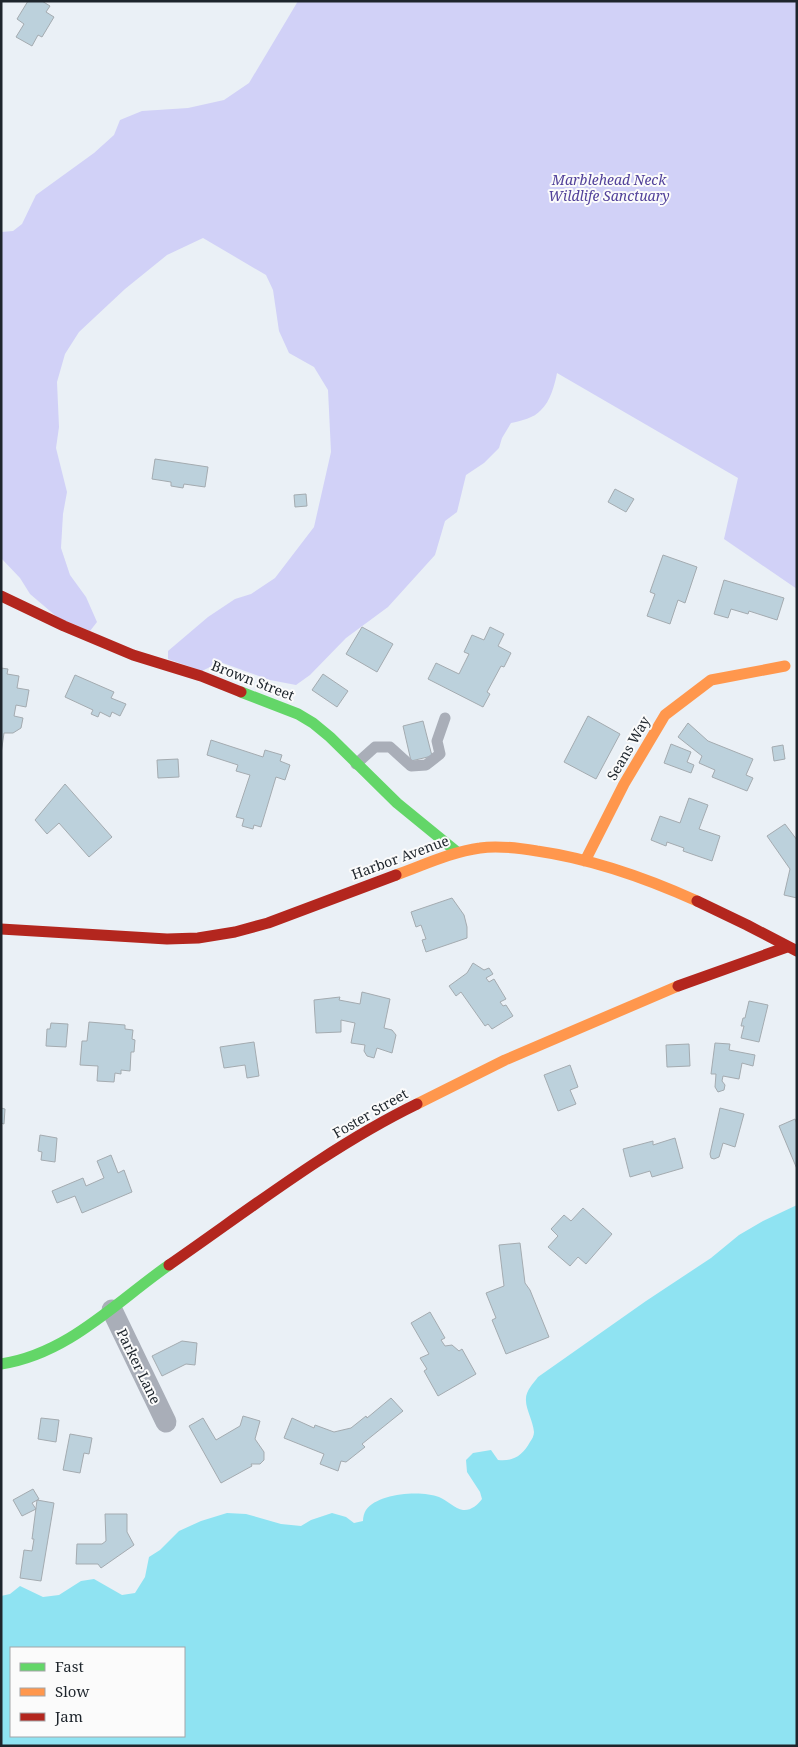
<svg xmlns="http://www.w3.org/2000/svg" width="798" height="1747" font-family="'Noto Serif',serif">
<rect width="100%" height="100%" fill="#eaf0f6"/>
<path fill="#d1d1f7" d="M298 1H797V589L724 539 738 478 557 373C555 384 550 402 541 410 534 418 521 421 511 423L502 438 499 448 484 463 466 475 457 512 445 521 435 555 388 607 346 638 310 675 296 685 270 680 220 662 202 671 168 659V651L208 617 235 599 251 594 275 578 314 527 331 452 328 390 314 367 289 353 279 331 273 290 266 275 203 238 167 255 125 289 79 332 65 354 57 382 59 427 56 448 67 492 63 514 61 548 70 575 86 597 97 622 90 631 57 617 30 594 20 578 1 558V232L13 231 22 224 36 195 94 153 114 135 120 120 142 111 188 108 224 100 249 83Z"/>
<path fill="#8fe3f2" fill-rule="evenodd" d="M797 1205V1746H1V1596L10 1594 20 1586 43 1597 59 1595 81 1581 94 1579 122 1595 135 1593 145 1577 149 1557 160 1550 179 1531 201 1521 227 1513 246 1514 281 1524 301 1526 311 1520 332 1513 346 1517 354 1523 363 1521C363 1517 364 1513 366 1510 378 1493 421 1490 439 1497 447 1500 455 1509 463 1510 470 1511 478 1505 482 1499L480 1492 467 1472 466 1460 473 1453 491 1450 498 1460C513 1462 523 1455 530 1442 532 1439 534 1436 534 1432 533 1421 526 1409 526 1401 525 1391 533 1384 538 1377L646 1301 711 1258 739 1235 763 1221ZM11 1648H184V1736H11Z"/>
<path fill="#bcd1dc" stroke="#a4abb0" d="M28 1H42L50 6 46 12 54 17 42 37 38 35 32 46 16 37 24 24 17 19Z
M155 459 208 467 205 487 184 484 183 488 171 486V482L152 479Z
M615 489 634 499 626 512 608 502Z
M306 494 307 506 295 507 294 495Z
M663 555 697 567 685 603 678 600 670 624 647 616 655 594 650 592Z
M724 580 784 598 777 620 749 611 748 614 731 609 728 618 714 614Z
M362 627 393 644 377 672 346 654Z
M490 627 504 634 498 646 511 653 504 667 501 666 487 692 490 694 483 707 428 679 436 663 459 674 469 654 464 652 472 635 484 640Z
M1 668 8 669 7 674 19 676 17 688 29 690 26 707 16 705 14 716 23 718 21 728 13 733H4L1 754Z
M323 674 348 691 337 707 312 690Z
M75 675 114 692 111 698 126 704 120 716 112 712 110 717 100 712 98 717 91 714 93 710 65 697Z
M588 716 620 734 596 779 564 762Z
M423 721 432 756 411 761 403 726Z
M688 723 708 741 753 759 746 775 753 778 747 791 712 777 715 770 699 763 702 756 678 737Z
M211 740 263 757 265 750 282 755 280 761 290 765 285 780 276 777 261 827 254 825 253 829 242 826 244 819 236 817 250 775 236 771 238 765 207 755Z
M671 744 691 752 687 762 694 765 691 773 664 763Z
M783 745 785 759 774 761 772 747Z
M178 759 179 777 158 778 157 760Z
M65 784 112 837 89 857 59 823 47 834 35 820Z
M689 798 708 805 699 829 720 836 712 861 683 851 684 848 667 842 666 846 651 840 660 816 680 823Z
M785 824 797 840V898L784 895 790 869 767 836Z
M452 898 464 915 467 927V938L426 952 422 940 426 939 421 925 416 927 411 912Z
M473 963 484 970 489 968 493 974 486 978 489 982 494 979 506 999 500 1002 503 1006 506 1005 513 1016 492 1029 488 1024 485 1026 461 992 456 996 449 986 467 973Z
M362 992 390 999 384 1028 392 1030 396 1035 392 1053 377 1048 374 1058 367 1056 364 1051 365 1045 351 1043 355 1023 341 1020V1032L316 1033 314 1000 340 997 339 1000 360 1004Z
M749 1001 768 1005 759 1042 741 1038 744 1026H741L743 1018H745Z
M89 1022 125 1025V1029L133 1030 132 1039 135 1040 134 1052H131L130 1071 121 1070V1074L115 1073 114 1082 97 1081 98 1066 80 1065 82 1041H87Z
M51 1023 68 1024 66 1047 46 1046 47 1029H50Z
M254 1042 259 1076 247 1078 245 1065 224 1068 220 1047Z
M715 1043 730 1044 729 1050 755 1055 753 1066 742 1063 739 1079 723 1076 722 1081 725 1085 724 1090 718 1092 715 1087 716 1074H711Z
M689 1044 690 1066 667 1067 666 1045Z
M570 1065 578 1087 570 1090 576 1104 558 1111 544 1075Z
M1 1108 5 1109 4 1124 1 1123Z
M720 1108 744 1114 735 1147 723 1143 719 1157 714 1159 711 1158 710 1154Z
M795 1119 797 1124V1169L779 1126Z
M40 1135 57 1138 55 1162 41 1160 42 1152 38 1151Z
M675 1138 683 1168 652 1177 650 1171 630 1177 623 1149 653 1141V1145Z
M111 1155 118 1173 124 1170 132 1192 82 1213 75 1196 57 1203 52 1191 83 1178 86 1186 104 1178 97 1161Z
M583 1208 612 1234 586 1264 578 1257 570 1266 548 1247 558 1236 551 1229 564 1215 571 1221Z
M520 1243 525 1283 530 1290 549 1337 506 1354 492 1320 496 1318 486 1293 504 1286 499 1245Z
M430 1312 445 1338 441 1340 445 1346 452 1345 459 1351 462 1349 476 1374 438 1396 424 1371 427 1369 420 1358 429 1354 411 1323Z
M182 1341 197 1343 195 1365 186 1364 162 1376 152 1356Z
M391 1398 403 1411 362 1444 365 1447 346 1462 341 1461 338 1471 320 1464 324 1454 284 1438 292 1418 314 1428 315 1425 334 1432 351 1428 366 1416 367 1418Z
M243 1416 260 1421 255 1439 264 1452V1460L260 1464H251L252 1466 221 1483 189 1426 203 1418 216 1440 240 1426Z
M41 1418 59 1420 56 1442 38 1439Z
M70 1434 92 1438 89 1454 84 1453 80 1473 63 1470Z
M33 1489 39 1499 32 1503 36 1509 22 1516 13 1500Z
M37 1500 54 1503 41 1581 20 1578 24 1550 32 1551 34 1539H32Z
M105 1514H127V1532L134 1545 101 1568 98 1564H76L77 1544H102L106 1541Z"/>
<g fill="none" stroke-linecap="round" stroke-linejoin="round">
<path stroke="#a9aeb8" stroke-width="11" d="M356 764 375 747H390L411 766 426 765 440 754 437 741 445 718"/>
<path stroke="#a9aeb8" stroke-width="21" d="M112 1310 166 1422"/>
<path stroke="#63d668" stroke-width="11" d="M241 692 298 714 313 723 330 737 397 803 457 852
M1 1364C68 1354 116 1302 169 1265"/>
<path stroke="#ff974d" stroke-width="11" d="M585 861 624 784 665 715 711 680 785 666
M396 875C424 865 451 852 480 848 498 845 519 848 537 851 593 859 646 878 697 901
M417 1104 505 1060 678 986"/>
<path stroke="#b3261e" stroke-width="11" d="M1 596 64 626 133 655 201 676 241 692
M697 901 747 925 797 951
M1 929 167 939 198 938 235 932 268 923 396 875
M678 986 787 947
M169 1265C250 1209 329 1147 417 1104"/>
</g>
<g text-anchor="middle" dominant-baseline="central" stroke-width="4" stroke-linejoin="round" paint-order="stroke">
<g font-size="14" font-style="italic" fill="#52429a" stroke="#fbfbfb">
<text x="609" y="179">Marblehead Neck<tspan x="609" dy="16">Wildlife Sanctuary</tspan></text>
</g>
<g font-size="14" fill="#1e252c" stroke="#fbfbfb">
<text transform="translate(253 680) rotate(21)">Brown Street</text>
<text transform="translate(628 748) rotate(-60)">Seans Way</text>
<text transform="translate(400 857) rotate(-20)">Harbor Avenue</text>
<text transform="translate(370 1113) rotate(-30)">Foster Street</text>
<text transform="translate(139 1366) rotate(64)">Parker Lane</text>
</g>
</g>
<rect width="798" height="1747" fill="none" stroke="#1e252c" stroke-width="5"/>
<rect x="10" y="1647" width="175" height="90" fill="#fbfbfb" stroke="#a3a5a8"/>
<rect x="20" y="1663" width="25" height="8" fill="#63d668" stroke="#a3a5a8"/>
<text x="55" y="1672" font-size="15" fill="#1e252c">Fast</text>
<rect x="20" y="1688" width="25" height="8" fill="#ff974d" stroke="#a3a5a8"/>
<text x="55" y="1697" font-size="15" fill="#1e252c">Slow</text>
<rect x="20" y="1713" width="25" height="8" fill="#b3261e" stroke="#a3a5a8"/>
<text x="55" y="1722" font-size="15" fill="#1e252c">Jam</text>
</svg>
